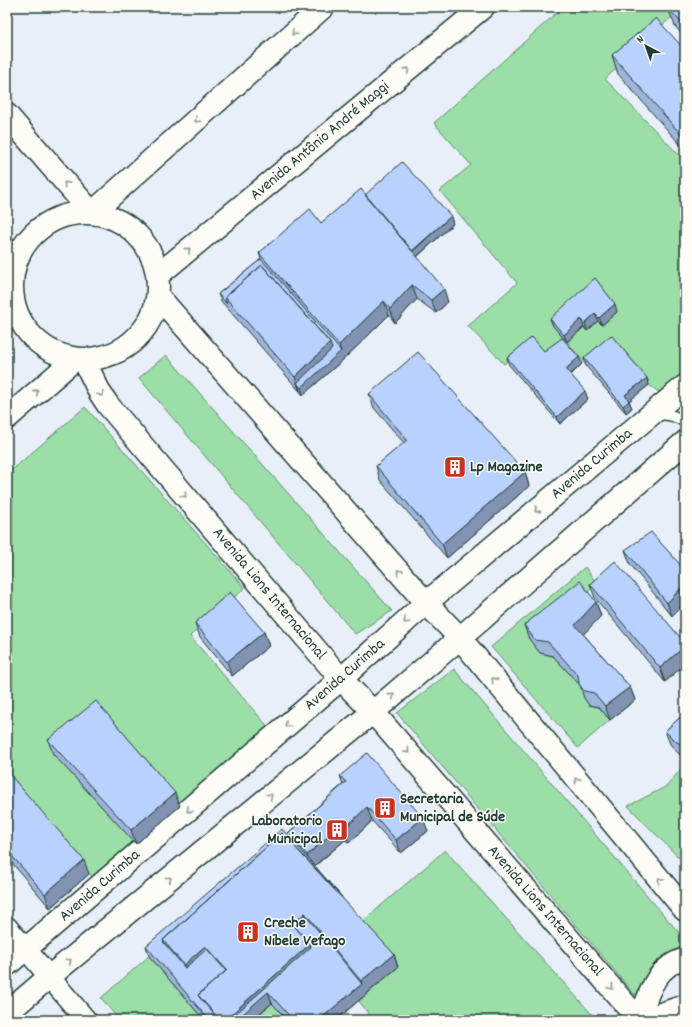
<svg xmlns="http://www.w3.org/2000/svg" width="692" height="1027" font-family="Dekko,sans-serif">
<rect width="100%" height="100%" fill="#e9eff9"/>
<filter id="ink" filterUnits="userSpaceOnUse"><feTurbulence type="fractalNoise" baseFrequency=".025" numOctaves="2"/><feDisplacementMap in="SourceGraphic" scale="8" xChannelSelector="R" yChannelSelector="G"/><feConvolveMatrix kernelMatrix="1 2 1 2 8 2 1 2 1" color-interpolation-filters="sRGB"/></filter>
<g filter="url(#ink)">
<path fill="#9cdea8" stroke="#5e8e6e" d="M563 7H675L678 11 605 79 685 161V371L659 392 649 385 614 342 586 365 567 342 584 327 587 331 598 321 617 312 553 326 563 338 546 354 534 341 504 364 468 326 517 283 440 191 471 165 434 123Z
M166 355 392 611 355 634 139 378Z
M85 407 245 588 190 636 269 728 94 879 15 789 7 795V474Z
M585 567 597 584 585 594 540 653 553 656 583 688 589 705 599 707 610 720 578 748 491 647Z
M454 669 685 940V948L635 995 397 713Z
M685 764V864L628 806 667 786Z
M445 850 597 1020H374L359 1001 398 967 361 923Z
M149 956 204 1020H119L101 998Z
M272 1003 287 1020H252Z"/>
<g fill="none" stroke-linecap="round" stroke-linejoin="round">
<g stroke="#1f3d34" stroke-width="13">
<path id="lane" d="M655 416C666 412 676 416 685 422"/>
</g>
<g stroke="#1f3d34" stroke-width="23">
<path id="street" d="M7 927 86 1020
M639 1020C649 993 654 968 685 958
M640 1020 685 1005"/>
</g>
<g stroke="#1f3d34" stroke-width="25">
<path id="secondary" d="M7 115 92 213
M92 213 323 7
M12 286a73 73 0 1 1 146 0a73 73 0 1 1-146 0Z
M158 275 483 7
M158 296 426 603 460 638 685 910
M84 360 100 393 108 405 341 679 373 712 639 1020
M7 418 75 359
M7 965 341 679 426 603 685 386
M7 1013 49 977 373 712 460 638 685 442"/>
</g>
<use href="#lane" stroke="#fdfcf7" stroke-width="10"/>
<use href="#street" stroke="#fdfcf7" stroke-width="20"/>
<use href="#secondary" stroke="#fdfcf7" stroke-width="22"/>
</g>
<path fill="#9fb4db" stroke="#1f3d34" d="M685 7V38L675 26 668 8Z
M685 50V150L618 74 612 55Z
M365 195 453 224 417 257 448 302 436 313 417 299 395 323 389 315 344 359 303 395 221 301 218 294 261 259 259 253 321 223Z
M617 312 602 325 598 321 587 331 584 327 567 342 553 326 550 319Z
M544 351 582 364 571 375 588 399 560 424 509 365 507 358Z
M584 358 647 378 649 385 629 401 632 408 626 413 586 366Z
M369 394 525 472 529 486 447 558 380 480 376 466 404 443 374 408Z
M625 550 685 570V603L672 616 630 564Z
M590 584 685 643V664L665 682 595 598Z
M596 602 601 616 583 634 630 687 635 700 610 720 599 707 589 705 584 698 580 685 553 656 540 653 529 639 524 625Z
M195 623 264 632 269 646 232 676 200 637Z
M685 713V757L679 754 670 744 665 731Z
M48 740 180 806 136 844 53 754Z
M340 776 428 831 401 853 372 821 349 843 345 840 315 866 343 899 398 967 336 1020H287L272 1003 252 1020H204L149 956 146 946 289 837 288 833 343 784Z
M7 777 89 874 50 908 7 857Z"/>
<path fill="#8292b2" stroke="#1f3d34" d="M451 216 453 224 413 260 411 253Z
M412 285 417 299 395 323 390 309Z
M444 289 448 302 436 313 431 300Z
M384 301 389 315 344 359 303 395 301 388 297 383 300 391 295 377 330 343 341 351 339 345Z
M615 304 617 312 602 325 599 318Z
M595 314 598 321 587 331 585 323Z
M581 319 584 327 567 342 564 335Z
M579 357 582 364 569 376 566 369Z
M647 378 649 385 629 401 632 408 626 413 623 406 625 395Z
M585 391 588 399 560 424 557 417Z
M525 472 529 486 447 558 442 544Z
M685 584V603L672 616 667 603Z
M596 602 601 616 580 638 575 625Z
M264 632 269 646 232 676 227 662Z
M685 646V664L665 682 660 668Z
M630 687 635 700 610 720 605 706Z
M175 793 180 806 136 844 131 830Z
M367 807 372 821 349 843 344 829Z
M423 818 428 831 401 853 396 840Z
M340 826 345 840 312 868 311 866 307 855Z
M84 860 89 874 50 908 45 894Z
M305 913 310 926 301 935 293 924Z
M310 944 315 957 268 992 272 1003 252 1020H225Z
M205 946 210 960 189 979 184 965Z
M394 954 398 967 336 1020H319L362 984 361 981Z"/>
<path fill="#b9d1ff" stroke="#1f3d34" d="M668 7H685V27L668 8Z
M656 18 685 50V139L612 55Z
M402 162 451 216 412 251 365 195Z
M361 189 444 289 431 300 412 285 390 309 384 301 339 345 259 253 310 209 321 223Z
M261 259 341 351 301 388 297 383 332 349 330 343 262 265 225 297 227 304 218 294Z
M262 265 330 343 295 377 225 297Z
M595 278 615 304 599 318 595 314 585 323 581 319 564 335 550 319Z
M611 335 647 378 625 395 629 401 623 406 584 358Z
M532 337 544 351 562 338 579 357 566 369 585 391 557 417 507 358Z
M418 352 525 472 442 544 376 466 407 440 369 394Z
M685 471V476L683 473Z
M651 532 685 570V584L667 603 625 550Z
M615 561 685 643V646L660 668 590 584Z
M580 581 596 602 575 625 630 687 605 706 594 693 584 691 579 684 578 675 548 642 535 640 524 625Z
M230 592 264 632 227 662 195 623Z
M96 701 175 793 131 830 48 740Z
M685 713V750L683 746 674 740 665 731Z
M367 753 423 818 396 840 367 807 344 829 340 826 307 855 288 833 346 782 340 776Z
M10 775 84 860 45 894 7 850V777Z
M282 829 342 897 282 833 163 940 164 943 185 968 207 949 226 971 198 995 200 998 219 1020H209L146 946Z
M282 833 394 954 361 981 305 913 293 924 310 944 225 1020H220L198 995 227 970 205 946 184 965 163 940Z
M306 916 362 984 319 1020H293L268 992 236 1020H229L311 947 310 944 295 927Z
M330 1016 334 1020H324Z"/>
<defs><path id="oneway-chevron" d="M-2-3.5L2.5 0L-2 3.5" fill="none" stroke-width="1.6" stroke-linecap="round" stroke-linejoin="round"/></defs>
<g stroke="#8e9c96">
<use href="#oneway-chevron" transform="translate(294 33) rotate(138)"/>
<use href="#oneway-chevron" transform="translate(407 70) rotate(-40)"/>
<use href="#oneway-chevron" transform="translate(197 120) rotate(138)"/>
<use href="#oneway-chevron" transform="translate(66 184) rotate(-131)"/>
<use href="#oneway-chevron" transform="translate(188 250) rotate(-40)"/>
<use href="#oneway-chevron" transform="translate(36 392) rotate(-41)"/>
<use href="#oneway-chevron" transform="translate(101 394) rotate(60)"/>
<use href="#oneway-chevron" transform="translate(184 495) rotate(50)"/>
<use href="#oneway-chevron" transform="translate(537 510) rotate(140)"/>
<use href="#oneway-chevron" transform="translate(399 572) rotate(-131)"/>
<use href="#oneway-chevron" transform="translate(406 621) rotate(138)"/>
<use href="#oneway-chevron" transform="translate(494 680) rotate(-130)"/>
<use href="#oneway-chevron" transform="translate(392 696) rotate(-40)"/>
<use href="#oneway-chevron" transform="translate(287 725) rotate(139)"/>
<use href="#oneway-chevron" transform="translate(407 751) rotate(49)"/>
<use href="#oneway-chevron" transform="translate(577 780) rotate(-130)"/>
<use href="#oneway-chevron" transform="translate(270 796) rotate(-39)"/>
<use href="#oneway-chevron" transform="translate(189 810) rotate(139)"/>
<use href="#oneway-chevron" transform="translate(169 879) rotate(-39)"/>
<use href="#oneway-chevron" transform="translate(660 880) rotate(-130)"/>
<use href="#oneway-chevron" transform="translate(69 961) rotate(-39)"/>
<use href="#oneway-chevron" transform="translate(611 987) rotate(49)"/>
</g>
</g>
<defs>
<g id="building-square" transform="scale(1.15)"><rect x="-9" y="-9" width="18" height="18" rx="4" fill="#c8321e" stroke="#fdfcf7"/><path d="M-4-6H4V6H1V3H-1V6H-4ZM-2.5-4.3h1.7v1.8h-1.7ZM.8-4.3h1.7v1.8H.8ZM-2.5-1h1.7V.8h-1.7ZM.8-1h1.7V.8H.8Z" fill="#fff"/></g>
</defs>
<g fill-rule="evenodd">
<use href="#building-square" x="455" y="467"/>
<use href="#building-square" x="385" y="808"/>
<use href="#building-square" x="337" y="830"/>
<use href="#building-square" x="248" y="932"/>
</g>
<g text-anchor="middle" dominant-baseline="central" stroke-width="3" stroke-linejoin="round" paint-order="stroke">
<g font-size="16" fill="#1f3d34" stroke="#fdfcf7">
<text transform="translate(320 141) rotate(-40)">Avenida Antônio André Maggi</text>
<text transform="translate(592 464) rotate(-40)">Avenida Curimba</text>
<text transform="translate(269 594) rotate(50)">Avenida Lions Internacional</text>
<text transform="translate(345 675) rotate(-41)">Avenida Curimba</text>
<text transform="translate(100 886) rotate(-41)">Avenida Curimba</text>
<text transform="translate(545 911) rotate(49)">Avenida Lions Internacional</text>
</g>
<g font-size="16" font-weight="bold" fill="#1f3d34" stroke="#fdfcf7" text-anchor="start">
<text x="470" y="467">Lp Magazine</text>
<text x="400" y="799">Secretaria<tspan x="400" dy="18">Municipal de Súde</tspan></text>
<text x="322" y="821" text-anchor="end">Laboratorio<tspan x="322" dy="18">Municipal</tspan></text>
<text x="264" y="923">Creche<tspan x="264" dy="18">Nibele Vefago</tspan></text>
</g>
</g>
<rect width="692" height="1027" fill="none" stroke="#fdfcf7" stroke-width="24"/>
<rect x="12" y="12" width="668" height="1003" fill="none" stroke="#1f3d34" stroke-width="1.5" filter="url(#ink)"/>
<g transform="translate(646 46) rotate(319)" stroke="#fdfcf7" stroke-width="3" paint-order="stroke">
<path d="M0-3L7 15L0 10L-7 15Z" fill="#1f3d34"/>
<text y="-6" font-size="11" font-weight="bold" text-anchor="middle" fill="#1f3d34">N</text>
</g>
</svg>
